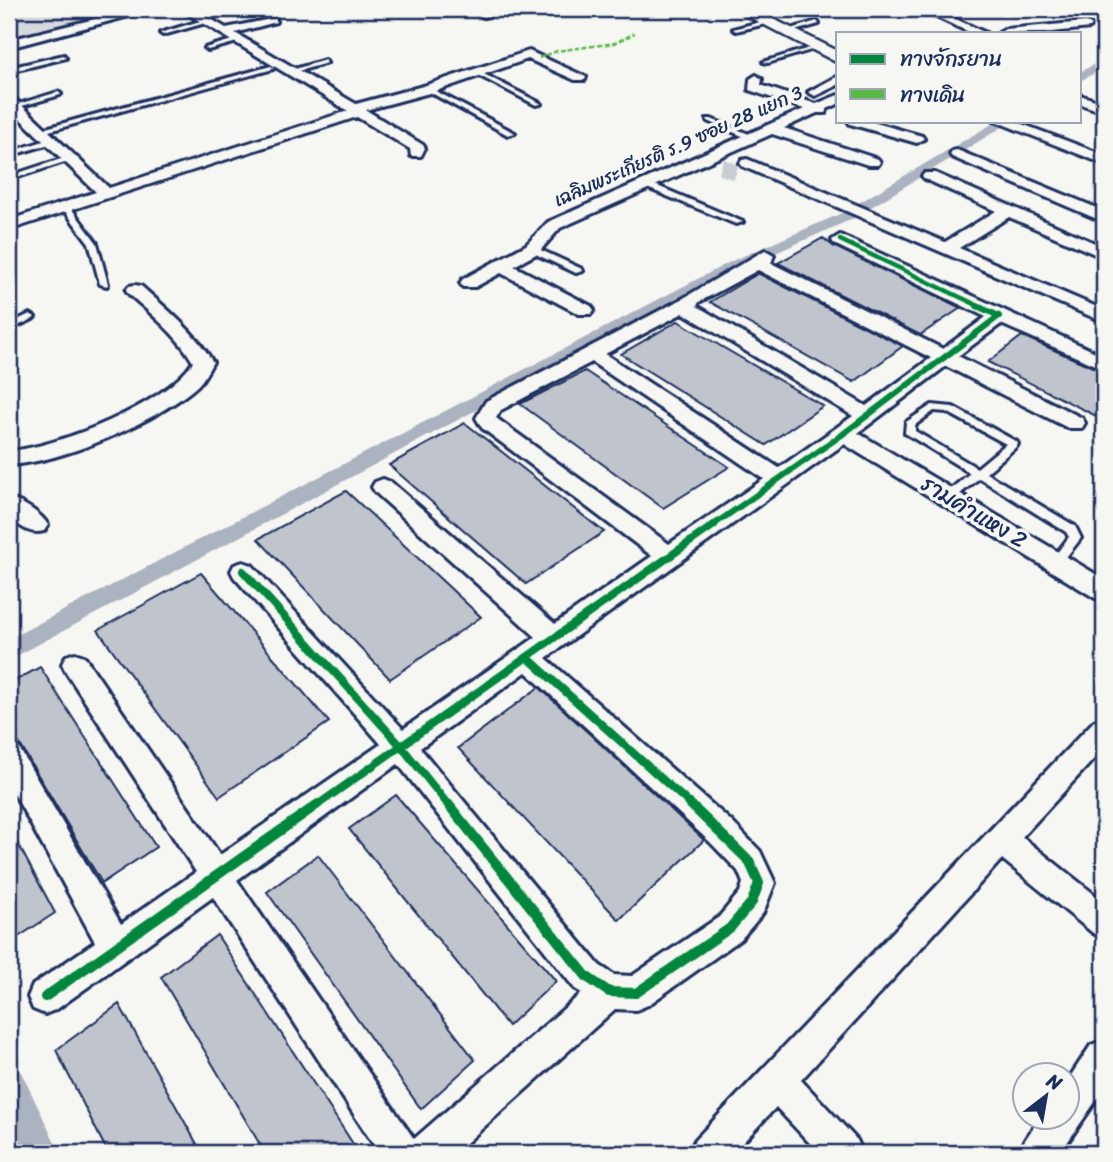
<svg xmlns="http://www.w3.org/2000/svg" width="1113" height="1162" font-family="Sriracha,'Playpen Sans Thai',sans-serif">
<rect width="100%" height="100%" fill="#f6f6f2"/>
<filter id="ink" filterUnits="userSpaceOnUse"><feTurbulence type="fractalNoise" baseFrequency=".0143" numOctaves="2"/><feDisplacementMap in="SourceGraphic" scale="14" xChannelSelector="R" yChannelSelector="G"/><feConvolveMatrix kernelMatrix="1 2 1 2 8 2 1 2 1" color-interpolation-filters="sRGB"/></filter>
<g filter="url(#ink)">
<path fill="#d6d9dd" stroke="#78849e" stroke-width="2" d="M9 9H142L9 41Z"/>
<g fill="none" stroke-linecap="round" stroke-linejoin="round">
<path fill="#abb2c0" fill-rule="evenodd" d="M1046 9H1061L1104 23V29Z
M1104 59V68L1080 81V72Z
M997 121H1012L850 220 744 267 9 660V639L732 261 840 214Z
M9 1067 21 1072 60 1153H25L9 1120Z"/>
</g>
<path fill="#c0c4cd" stroke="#1b2f5e" stroke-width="2" d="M823 238 833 246 961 308 920 335 778 263Z
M759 273V274L903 346 854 382 710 302Z
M678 321 823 406 766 445 621 354Z
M1022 336 1104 372V420L988 362Z
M585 371 729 467 663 508 520 404Z
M465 423 604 532 526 584 389 465Z
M346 491 481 617 390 679 258 539Z
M201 573 329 722 219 797 98 630Z
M40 667 156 847 102 883 9 726V684Z
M539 687 704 840 619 920 458 748Z
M396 795 556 981 508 1026 349 829Z
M9 827 55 913 9 943Z
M318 855 475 1060 421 1109 267 892Z
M217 935 359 1153H265L161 977Z
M119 1004 202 1153H108L56 1050Z"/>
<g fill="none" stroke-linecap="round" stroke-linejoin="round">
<path stroke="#caced4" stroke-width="16" stroke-dasharray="16 8" stroke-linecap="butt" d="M721 167 737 172"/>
<g stroke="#1b2f5e" stroke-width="6">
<path id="lane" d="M233 9H242L202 20 199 18Z
M207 19 209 22 163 35 160 33Z
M768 20 770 23 736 31 733 29Z
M817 21 819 24 787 33 784 31Z
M239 38 241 41 208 50 205 48Z
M816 46 821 47 768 63 763 62Z
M64 55 66 58 9 72V68Z
M325 60 327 63 291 73 288 71Z
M271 66 274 68 273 69 42 133 35 131Z
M476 70 540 103 541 104 536 105 474 73 473 72Z
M426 88H430L515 133 508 135 426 90Z
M58 92 61 94 60 95 15 108 12 106Z
M707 119H711L754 136 747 138 707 121Z
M50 139H53V143L9 156V152Z
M67 157 74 159 9 180V176Z
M642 182H648L743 222 736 224 642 186Z
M62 204H68L97 243 108 284 107 286 100 284 89 243 61 206Z
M532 246 582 269 583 271 576 273 529 251 528 249Z
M30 314 35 317 33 319 9 330V324Z
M932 405 953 407 1017 442 1018 444 1017 446 986 473 1075 526 1081 538 1060 565H1052L1050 562 1069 537 1066 532 979 478 953 500H945L943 497 945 494 970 473 905 433 906 422ZM934 411 947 412 1006 444 977 468 915 431V425Z"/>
</g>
<g stroke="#1b2f5e" stroke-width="6">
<path id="street" d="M136 9H155L9 48V40Z
M180 9H194L226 28 276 18V22L235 33 356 104 423 86 529 51 586 77 585 80H575L528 59 433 92 366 110 423 145 425 148 421 156H411L410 149 357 117 9 230V220L96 192 9 108V97L14 98 109 188 348 111Z
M467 9H482L490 14 484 17Z
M919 9H934L986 33H971Z
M1086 22 1092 26 1090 28 1043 33H999L1005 29Z
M756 75 762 79 761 85 816 104 838 95V104L827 109 826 113H817L784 128 878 159 880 162 878 165H868L772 134 560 228 538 253 514 266 591 306 594 310 591 314H579L501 273 475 287H463L460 283 463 279 526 245 548 222 804 109 749 90 750 79Z
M838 76V85L815 96 808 92Z
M1080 95 1104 103V112L1080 104Z
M848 121H869L922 136 924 139 917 143 850 124Z
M995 121H1014L1104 155V164Z
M957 150 1104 211V222L952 157 950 154 952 151Z
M747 159 945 242 996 211 925 179 922 176 925 173H935L1104 247V258L1009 217 959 248 1104 310V322L742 166 740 163 742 160Z
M840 235 1104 356V369L1001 324 958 356 1082 418 1085 423 1082 428H1068L946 366 858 433 1104 579V600L1095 598 844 444 546 658 732 822 760 851 775 883 763 913 741 939 648 1005 636 1010 615 1009 455 1153H379L213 897 57 1009 45 1014 33 1009 28 997 33 985 95 942 9 784V745L19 748 121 924 196 872 66 672 62 664 66 656 75 653 84 656 220 855 381 744 234 577 231 571 234 565 243 562 252 565 403 729 536 637 375 492 372 487 375 482 383 479 391 482 555 624 652 556 482 428 476 418 486 401 682 299 765 250 774 255 771 263 943 349 986 317 834 244 832 240ZM758 270 931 358 866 406 697 306 699 302ZM683 313 853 416 779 468 605 354ZM592 362 593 363 764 479 669 544 496 418 501 410ZM526 672 710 842 738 871 743 883 740 892 719 917 632 976 614 975 599 965 420 748ZM398 764 575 989 582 993 414 1139 237 880Z
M135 285 141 286C168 310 194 331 213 362 208 370 204 379 198 385 157 422 63 462 9 465V451C58 447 167 404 193 362 177 334 152 315 129 294L126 290 129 286Z
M9 498C22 502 41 513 48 525L44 531C29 535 20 526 9 517Z
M1104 717V748L1022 837 1104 902V938L1093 933 1002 859 801 1080 857 1140 863 1153H819L776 1107 733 1153H689L695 1140 1094 721Z
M1104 1040V1089L1060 1153H1019L1025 1140 1041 1116H1068V1080L1091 1045Z"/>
</g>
<g stroke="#1b2f5e" stroke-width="5">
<path id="secondary" d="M734 9H753L838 51V63Z"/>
</g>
<use href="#lane" fill="#f6f6f2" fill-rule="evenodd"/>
<use href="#street" fill="#f6f6f2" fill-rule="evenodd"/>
<use href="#secondary" fill="#f6f6f2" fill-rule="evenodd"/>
<path stroke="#58b947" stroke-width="2.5" stroke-dasharray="5 2.5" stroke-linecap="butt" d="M539 58 557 51 615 43 635 33"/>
<g stroke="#f6f6f2" stroke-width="7">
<path id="cycleway-far3" d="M840 240 981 307"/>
</g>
<g stroke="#f6f6f2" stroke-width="10">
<path id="cycleway-far2" d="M712 526 843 434 999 316 977 306"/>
</g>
<g stroke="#f6f6f2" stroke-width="12">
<path id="cycleway-far1" d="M243 571 401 746 449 806
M527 657 692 806
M316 806 714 525"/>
</g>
<g stroke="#f6f6f2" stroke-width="14">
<path id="cycleway" d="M448 804 587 977 609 992 636 993 730 928 752 902 759 883 749 861 690 804
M45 997 318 804"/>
</g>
<use href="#cycleway-far3" stroke="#00873e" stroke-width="4.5"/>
<use href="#cycleway-far2" stroke="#00873e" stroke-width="6"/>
<use href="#cycleway-far1" stroke="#00873e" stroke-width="8"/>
<use href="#cycleway" stroke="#00873e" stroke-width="10"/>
</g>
</g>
<g text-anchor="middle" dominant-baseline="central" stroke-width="7" stroke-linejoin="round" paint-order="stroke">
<g font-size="19" fill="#1b2f5e" stroke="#f6f6f2">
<text transform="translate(678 146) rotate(-24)">เฉลิมพระเกียรติ ร.9 ซอย 28 แยก 3</text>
</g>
<g font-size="23" fill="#1b2f5e" stroke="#f6f6f2">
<text transform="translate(974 512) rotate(31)">รามคำแหง 2</text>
</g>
</g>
<rect width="1113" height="1162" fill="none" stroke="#f6f6f2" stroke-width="35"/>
<rect x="18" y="18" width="1078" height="1127" fill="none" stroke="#1b2f5e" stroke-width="2.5" filter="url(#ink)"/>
<rect x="836" y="32" width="245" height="91" fill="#f6f6f2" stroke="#9ea6b7" stroke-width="2"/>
<rect x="850" y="54" width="35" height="10" fill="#00873e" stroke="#9ea6b7" stroke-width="2"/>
<text x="900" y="66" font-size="21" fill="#1b2f5e">ทางจักรยาน</text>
<rect x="850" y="89" width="35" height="10" fill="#58b947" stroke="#9ea6b7" stroke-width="2"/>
<text x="900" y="102" font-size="21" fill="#1b2f5e">ทางเดิน</text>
<g transform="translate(1046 1096) rotate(31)"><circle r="33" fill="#f6f6f2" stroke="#9ea6b7" stroke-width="2"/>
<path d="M0-5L12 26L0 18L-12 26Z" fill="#1b2f5e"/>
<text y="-10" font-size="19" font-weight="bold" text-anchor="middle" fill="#1b2f5e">N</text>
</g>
</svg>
